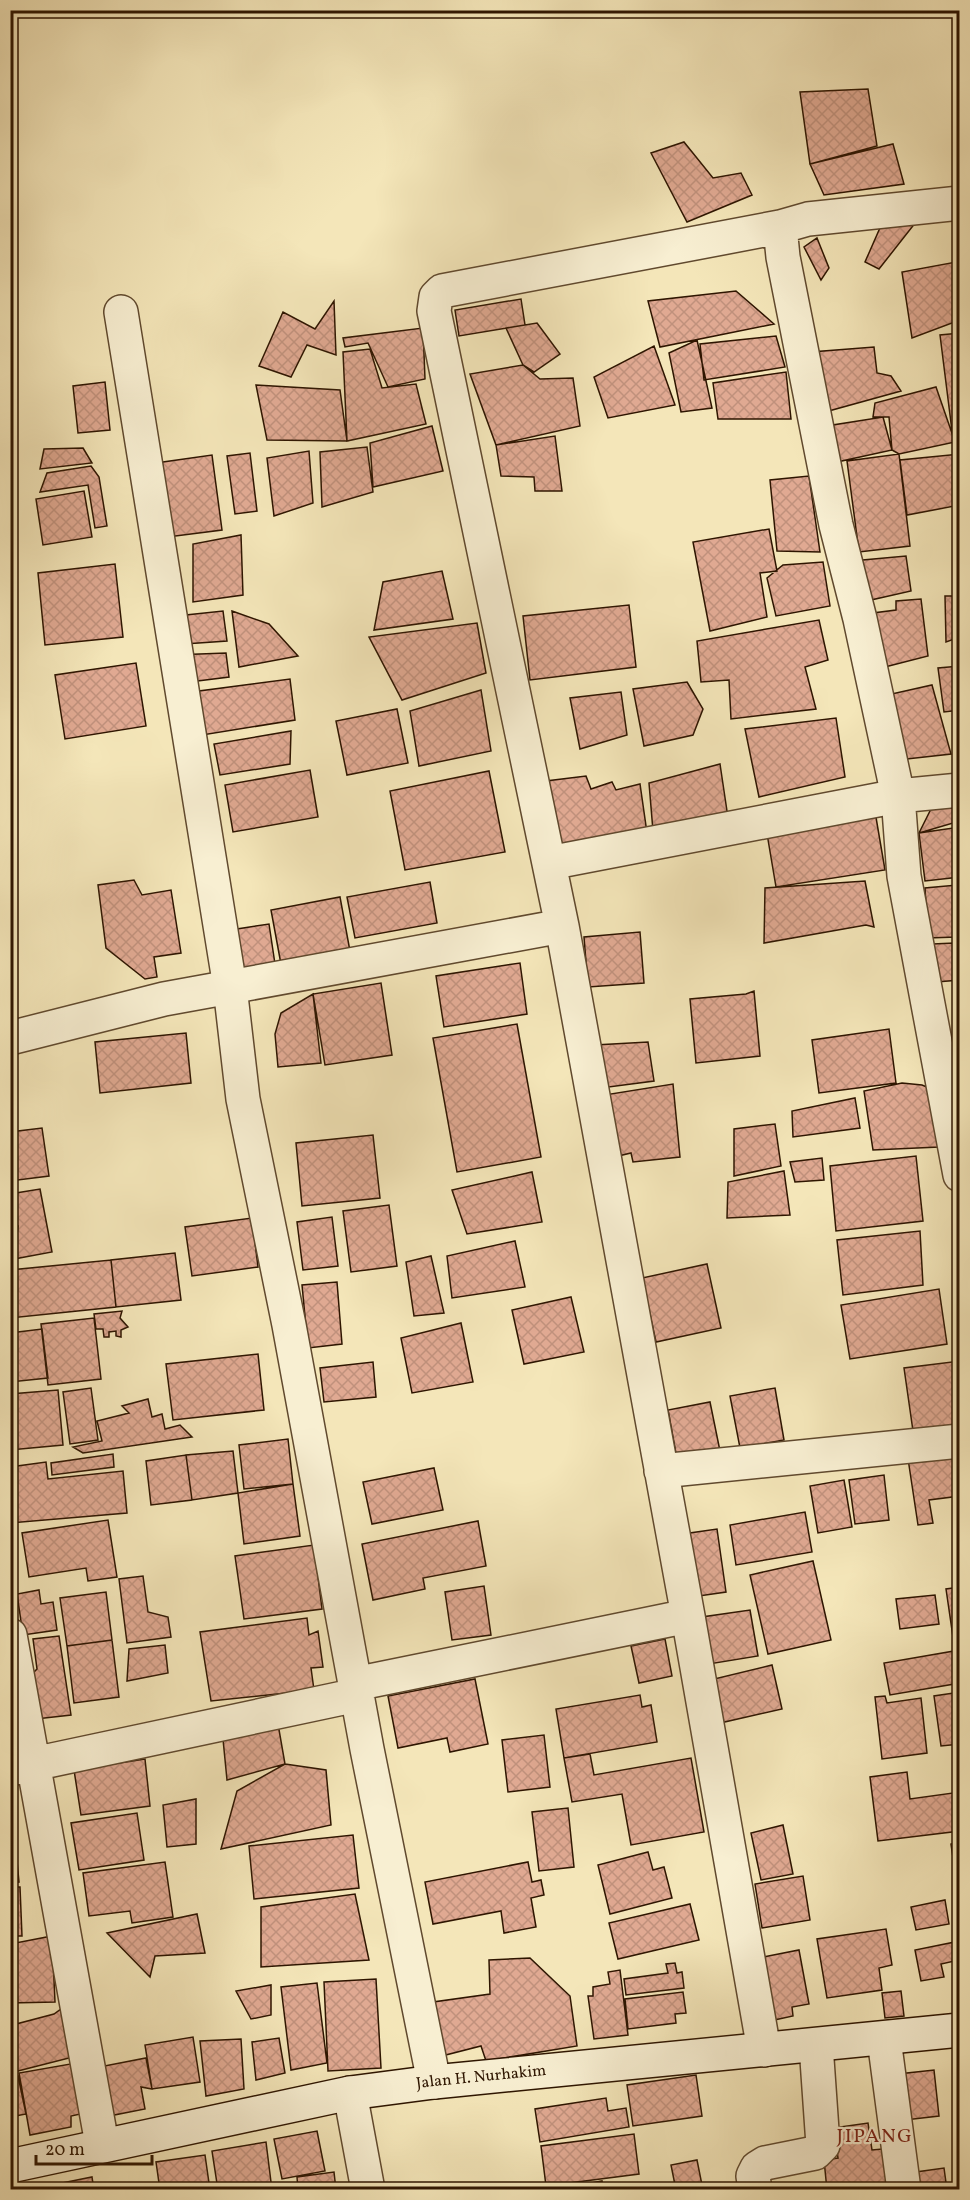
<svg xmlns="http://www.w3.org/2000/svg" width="970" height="2200" font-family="Vollkorn,serif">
<defs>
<pattern id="building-cross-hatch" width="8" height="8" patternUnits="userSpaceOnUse" patternTransform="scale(1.5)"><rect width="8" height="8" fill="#e0a992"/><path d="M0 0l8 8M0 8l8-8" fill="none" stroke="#c0917c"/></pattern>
</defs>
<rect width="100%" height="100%" fill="#f4e6b9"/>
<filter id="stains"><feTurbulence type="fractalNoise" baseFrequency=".00333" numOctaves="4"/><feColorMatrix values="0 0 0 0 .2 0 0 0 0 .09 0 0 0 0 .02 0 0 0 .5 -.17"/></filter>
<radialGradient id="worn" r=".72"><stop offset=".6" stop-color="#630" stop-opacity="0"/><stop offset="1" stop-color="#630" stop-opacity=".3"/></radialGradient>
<path fill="url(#building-cross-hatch)" stroke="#2e1500" stroke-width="1.5" d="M868 89 877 146 810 164 800 92Z
M684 142 713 178 741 173 752 195 687 222 651 153Z
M893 144 904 184 824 195 810 164Z
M883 221 916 222 879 269 865 262Z
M817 238 829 268 821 280 804 247Z
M956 262 960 281V320L912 338 902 272Z
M736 291 774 324 660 347 648 301Z
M521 299 525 325 459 336 455 310Z
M334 301 336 355 307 345 291 377 259 366 283 312 315 329Z
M537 323 560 354 534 372 523 365 506 328Z
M423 328 425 379 388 387 368 343 345 347 343 338Z
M960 333V430L952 431 940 335Z
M776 336 785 367 704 380 700 344Z
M697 340 712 408 681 412 669 353Z
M654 346 675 405 608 418 594 377Z
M874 347 877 373 891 376 901 391 825 412 811 352Z
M370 349 382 388 416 384 426 424 347 441 343 352Z
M523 365 540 379 573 378 580 426 496 445 470 374Z
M786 372 791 419H718L713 383Z
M105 382 110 430 78 433 73 386Z
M256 385 340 390 347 441 267 440Z
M936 387 955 442 899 454 892 450 889 417H873L875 403Z
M883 417 892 450 837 462 833 425Z
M432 426 443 471 373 487 370 443Z
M555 436 562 491H535L534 477 501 476 496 445Z
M367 447 373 492 322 507 320 452Z
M83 448 92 463 40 469 44 449Z
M309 451 313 503 274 516 267 458Z
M250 453 257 511 235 514 227 456Z
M899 454 910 546 859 552 847 461Z
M960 454V505L907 515 900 460Z
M212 455 222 530 152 539 142 465Z
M91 466 99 477 107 526 95 528 88 485 40 492 47 473Z
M809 476 820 552 777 551 770 480Z
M84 491 92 537 43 545 36 499Z
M769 529 777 571 760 573 767 617 710 631 693 542Z
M241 535 243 595 193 602V544Z
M906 556 911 591 862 602 852 561Z
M823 562 830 606 776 616 767 578 783 565Z
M115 564 123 637 45 645 38 573Z
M442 571 453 619 374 630 383 582Z
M945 596H960V637L946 642Z
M921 599 928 656 877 669 873 613 896 610V601Z
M629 605 636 667 530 680 523 616Z
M223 611 227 641 170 645 167 617Z
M232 611 269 624 298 656 239 667Z
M819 620 828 660 805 667 816 709 731 719 729 680 701 682 697 641Z
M477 623 486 673 402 700 369 637Z
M226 653 229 677 174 684 173 655Z
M136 663 146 726 65 739 55 675Z
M960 666V710L944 712 938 668Z
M290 679 295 720 196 736 184 693Z
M687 682 703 709 693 735 644 746 633 689Z
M932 685 951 754 898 760 887 695Z
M481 690 491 751 419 766 410 711Z
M621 692 627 735 580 749 570 698Z
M397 709 408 763 347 775 336 721Z
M836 718 845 777 759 797 745 729Z
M291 731 290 764 220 775 214 744Z
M720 764 731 838 655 855 649 783Z
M310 770 318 817 233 832 225 785Z
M489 771 505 852 405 870 390 791Z
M586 776 591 789 612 782 616 790 640 784 648 840 557 855 538 782Z
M872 794 885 870 776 887 763 810Z
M960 797V821L919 833 936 799Z
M960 827V877L925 881 919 833Z
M134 880 142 895 171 890 181 953 154 957 157 977 145 979 106 948 98 885Z
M865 881 874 927 866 925 764 943 765 888Z
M430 882 437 923 355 938 347 897Z
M957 885 956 937 928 938 925 888Z
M340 897 352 962 283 975 271 910Z
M269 924 275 964 224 972 218 932Z
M640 932 644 983 588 987 584 937Z
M954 943 960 980 912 984 911 945Z
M520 963 527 1014 444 1027 436 976Z
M381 983 392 1055 325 1065 313 994Z
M754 991 760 1056 696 1063 690 999 746 994Z
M313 994 321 1063 278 1067 275 1034 281 1013Z
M517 1024 541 1157 457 1172 433 1038Z
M889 1029 896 1083 819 1093 812 1040Z
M186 1033 191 1083 100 1093 95 1042Z
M648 1042 654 1081 601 1088 595 1045Z
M902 1083 922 1085 934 1090 939 1147 873 1150 864 1091Z
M673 1084 680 1157 633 1162 631 1153 610 1158 598 1096Z
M855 1098 860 1128 793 1137 792 1111Z
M775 1124 781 1166 734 1176V1129Z
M42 1128 49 1176 10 1181V1132Z
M373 1135 380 1198 302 1206 296 1143Z
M916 1156 923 1221 836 1231 830 1166Z
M822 1158 824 1180 795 1182 790 1162Z
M784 1171 790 1215 727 1218 728 1182Z
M532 1172 542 1222 467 1234 452 1190Z
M40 1189 52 1252 14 1259 18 1226 10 1227V1194Z
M389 1205 397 1266 351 1272 343 1211Z
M332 1217 338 1266 303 1270 297 1222Z
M252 1218 258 1267 192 1276 185 1227Z
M920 1231 923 1285 843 1295 837 1240Z
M515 1241 525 1287 452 1298 447 1256Z
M175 1253 181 1300 116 1307 111 1260Z
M431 1256 444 1313 414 1316 406 1262Z
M111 1260 116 1307 10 1318V1270Z
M707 1264 721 1328 656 1342 642 1278Z
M337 1282 342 1344 308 1348 302 1285Z
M939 1289 947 1344 850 1359 841 1305Z
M571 1297 584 1352 524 1364 512 1310Z
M122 1311 120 1318 128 1327 121 1330V1337L116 1336V1331L109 1332V1337H104L103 1329H96L94 1314Z
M94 1318 101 1379 48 1385 41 1324Z
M461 1323 473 1382 412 1393 401 1338Z
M42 1329 48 1378 10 1382V1333Z
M258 1354 264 1410 173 1420 166 1364Z
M960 1361V1424L913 1431 904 1368Z
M373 1362 376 1397 324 1402 320 1368Z
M91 1388 98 1440 70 1444 63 1392Z
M775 1388 784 1440 740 1448 730 1396Z
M58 1390 63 1445 10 1450V1394Z
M148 1399 152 1417 162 1414 165 1429 180 1425 192 1437 83 1453 73 1447 102 1441 97 1421 129 1413 122 1406Z
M710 1402 720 1451 677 1459 668 1410Z
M288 1439 293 1484 244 1489 239 1445Z
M960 1444V1496L929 1500 933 1523 918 1525 907 1452Z
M233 1451 238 1493 192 1500 186 1455Z
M113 1454 114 1467 52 1475 51 1463Z
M186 1455 192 1500 151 1505 146 1461Z
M46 1462 48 1479 123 1471 127 1513 10 1523V1467Z
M434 1468 443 1510 372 1524 363 1482Z
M884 1475 889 1520 855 1524 849 1480Z
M844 1480 852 1527 818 1533 810 1486Z
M293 1484 300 1536 244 1544 238 1493Z
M805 1512 812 1552 736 1565 730 1525Z
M108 1520 117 1577 88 1581 86 1568 29 1577 22 1533Z
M478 1521 486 1566 423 1578 425 1589 373 1600 362 1544Z
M717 1529 726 1592 692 1597 683 1534Z
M314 1545 322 1609 244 1619 235 1556Z
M813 1561 831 1640 768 1654 750 1575Z
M143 1576 148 1612 168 1617 171 1637 127 1643 119 1579Z
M484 1586 491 1635 452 1640 445 1592Z
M960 1587V1644H954L946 1589Z
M39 1590 41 1604 53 1602 57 1630 23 1635 17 1594Z
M106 1592 112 1640 67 1646 60 1598Z
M935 1595 939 1624 900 1629 896 1599Z
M750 1610 758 1656 709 1664 702 1617Z
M307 1618 309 1635 318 1631 323 1667 311 1668 314 1690 211 1701 200 1632Z
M59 1636 71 1715 36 1719 28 1678 37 1669 33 1639Z
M665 1639 672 1676 639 1683 631 1646Z
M112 1640 119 1697 74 1703 67 1646Z
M165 1645 168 1673 127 1681 129 1649Z
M960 1650V1683L890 1695 884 1663Z
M772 1665 782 1709 720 1723 710 1680Z
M475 1679 488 1744 450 1752 447 1738 398 1748 388 1696Z
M960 1692V1744L941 1746 934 1696Z
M640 1695 642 1707 651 1705 657 1742 564 1758 556 1709Z
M885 1696 887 1703 921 1698 927 1753 882 1759 875 1697Z
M278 1724 285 1764 227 1780 222 1729Z
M544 1735 550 1787 508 1792 502 1740Z
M590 1754 594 1775 691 1758 704 1832 631 1845 622 1794 572 1802 564 1758Z
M145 1759 150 1806 81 1815 74 1770Z
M285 1764 326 1770 331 1825 221 1849 237 1791Z
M907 1772 910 1799 960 1792V1831L878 1841 870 1777Z
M196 1799V1844L167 1847 163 1805Z
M568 1808 574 1867 539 1871 532 1812Z
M137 1813 144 1860 79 1870 71 1823Z
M783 1825 793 1874 761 1880 751 1833Z
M353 1835 359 1888 254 1899 249 1846Z
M15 1840 19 1882 10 1883V1841Z
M960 1842V1905L951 1844Z
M648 1852 653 1870 664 1867 672 1898 610 1914 598 1865Z
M165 1862 173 1917 132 1923 130 1911 89 1916 83 1873Z
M528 1862 532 1882 541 1880 544 1895 531 1898 536 1927 504 1933 501 1911 433 1924 425 1882Z
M803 1876 810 1920 762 1928 755 1884Z
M10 1887H20L22 1936H10Z
M355 1894 369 1960 261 1967V1907Z
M945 1900 949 1924 916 1930 911 1907Z
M690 1904 699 1940 618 1959 609 1923Z
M197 1914 205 1953 155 1956 150 1977 107 1933Z
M886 1929 892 1965 879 1968 882 1990 827 1998 817 1939Z
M960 1932V1960H959L954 1933Z
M52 1936 55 2002 10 2003V1944Z
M955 1942 959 1960 941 1964 944 1977 921 1981 915 1950Z
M799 1950 809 2004 792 2007 793 2016 765 2022 753 1959Z
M530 1958 570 1996 577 2046 486 2061 481 2046 430 2059 419 2004 490 1994 489 1960Z
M675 1963 677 1973 682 1972 684 1988 626 1995 624 1979 668 1973 666 1964Z
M620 1970 628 2035 594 2039 588 1996H593V1987L610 1984 608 1972Z
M376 1979 381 2068 328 2071 324 1982Z
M317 1983 327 2063 291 2070 281 1987Z
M271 1985V2015L251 2019 236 1991Z
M901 1991 904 2016 885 2018 882 1993Z
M683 1992 686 2013 675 2014 676 2023 628 2029 625 1999Z
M61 2009 73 2057 10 2073V2013H12L16 2024 54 2014Z
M193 2037 200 2082 152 2089 145 2045Z
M279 2038 285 2073 256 2080 252 2042Z
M241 2039 244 2089 206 2096 200 2041Z
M146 2058 152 2089 141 2087 145 2109 109 2116 99 2067Z
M76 2063 85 2113 71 2116V2127L30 2135 19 2073Z
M934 2070 939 2116 905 2120 898 2074Z
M696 2075 702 2116 633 2126 627 2085Z
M10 2076H18L26 2114 10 2117Z
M606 2098 608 2111 626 2108 629 2127 540 2142 535 2109Z
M868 2123 872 2150 893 2148 897 2190H827L824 2160 838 2158 834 2128Z
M317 2131 325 2171 282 2179 274 2139Z
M634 2134 639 2174 546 2186 541 2146Z
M266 2142 272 2190H218L212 2151Z
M205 2155 210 2190H160L156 2162Z
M697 2160 703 2190H676L671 2165Z
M944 2168 947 2190H912L909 2173Z
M334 2172 336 2190H298L297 2177Z
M92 2177 94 2190H48L47 2186Z
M602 2181 604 2190H556Z"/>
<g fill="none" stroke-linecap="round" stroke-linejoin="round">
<g stroke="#60492e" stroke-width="36">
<path id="minor" d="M960 790 898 796 904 876 960 1175
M549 863 898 796 860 619 836 525 783 257 780 227 808 219 960 203
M10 1038 164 999 230 987 121 312
M661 1471 960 1441
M10 1635 102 2144
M355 1684 688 1616
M10 1769 357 1695
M884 2039 904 2190
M764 2050 688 1616 562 926 434 311 436 297 442 291 780 227
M434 2082 367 1749 289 1325 243 1099 230 987 562 926
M350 2093 368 2190
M755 2190 753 2176 757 2168 765 2163 815 2153 823 2145 816 2045"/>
</g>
<g stroke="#2e1500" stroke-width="36">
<g id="secondary">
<path id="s1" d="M10 2166 350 2093 434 2082 960 2030"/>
</g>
</g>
<use href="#minor" stroke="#f8efd2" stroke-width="33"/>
<use href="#secondary" stroke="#f8efd2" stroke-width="33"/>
</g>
<g text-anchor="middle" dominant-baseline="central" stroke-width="4.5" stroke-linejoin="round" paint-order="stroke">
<g font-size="16" fill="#2e1500" stroke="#f8efd2">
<text stroke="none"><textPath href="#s1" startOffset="480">Jalan H. Nurhakim</textPath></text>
</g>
<g font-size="20" letter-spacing="1.5" fill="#7a1f14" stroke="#f8efd2">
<text x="875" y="2137">JIPANG</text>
</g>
</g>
<rect width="970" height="2200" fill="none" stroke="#f4e6b9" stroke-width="36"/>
<rect x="12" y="12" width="946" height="2176" fill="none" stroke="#2e1500" stroke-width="3"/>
<rect x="18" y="18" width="934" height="2164" fill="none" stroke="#2e1500" stroke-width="1.5"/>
<path d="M36 2155v9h116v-9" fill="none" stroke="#2e1500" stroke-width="3"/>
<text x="45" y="2155" font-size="18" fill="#2e1500" stroke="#f8efd2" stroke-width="4.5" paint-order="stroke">20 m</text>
<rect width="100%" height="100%" filter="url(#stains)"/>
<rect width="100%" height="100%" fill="url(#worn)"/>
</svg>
